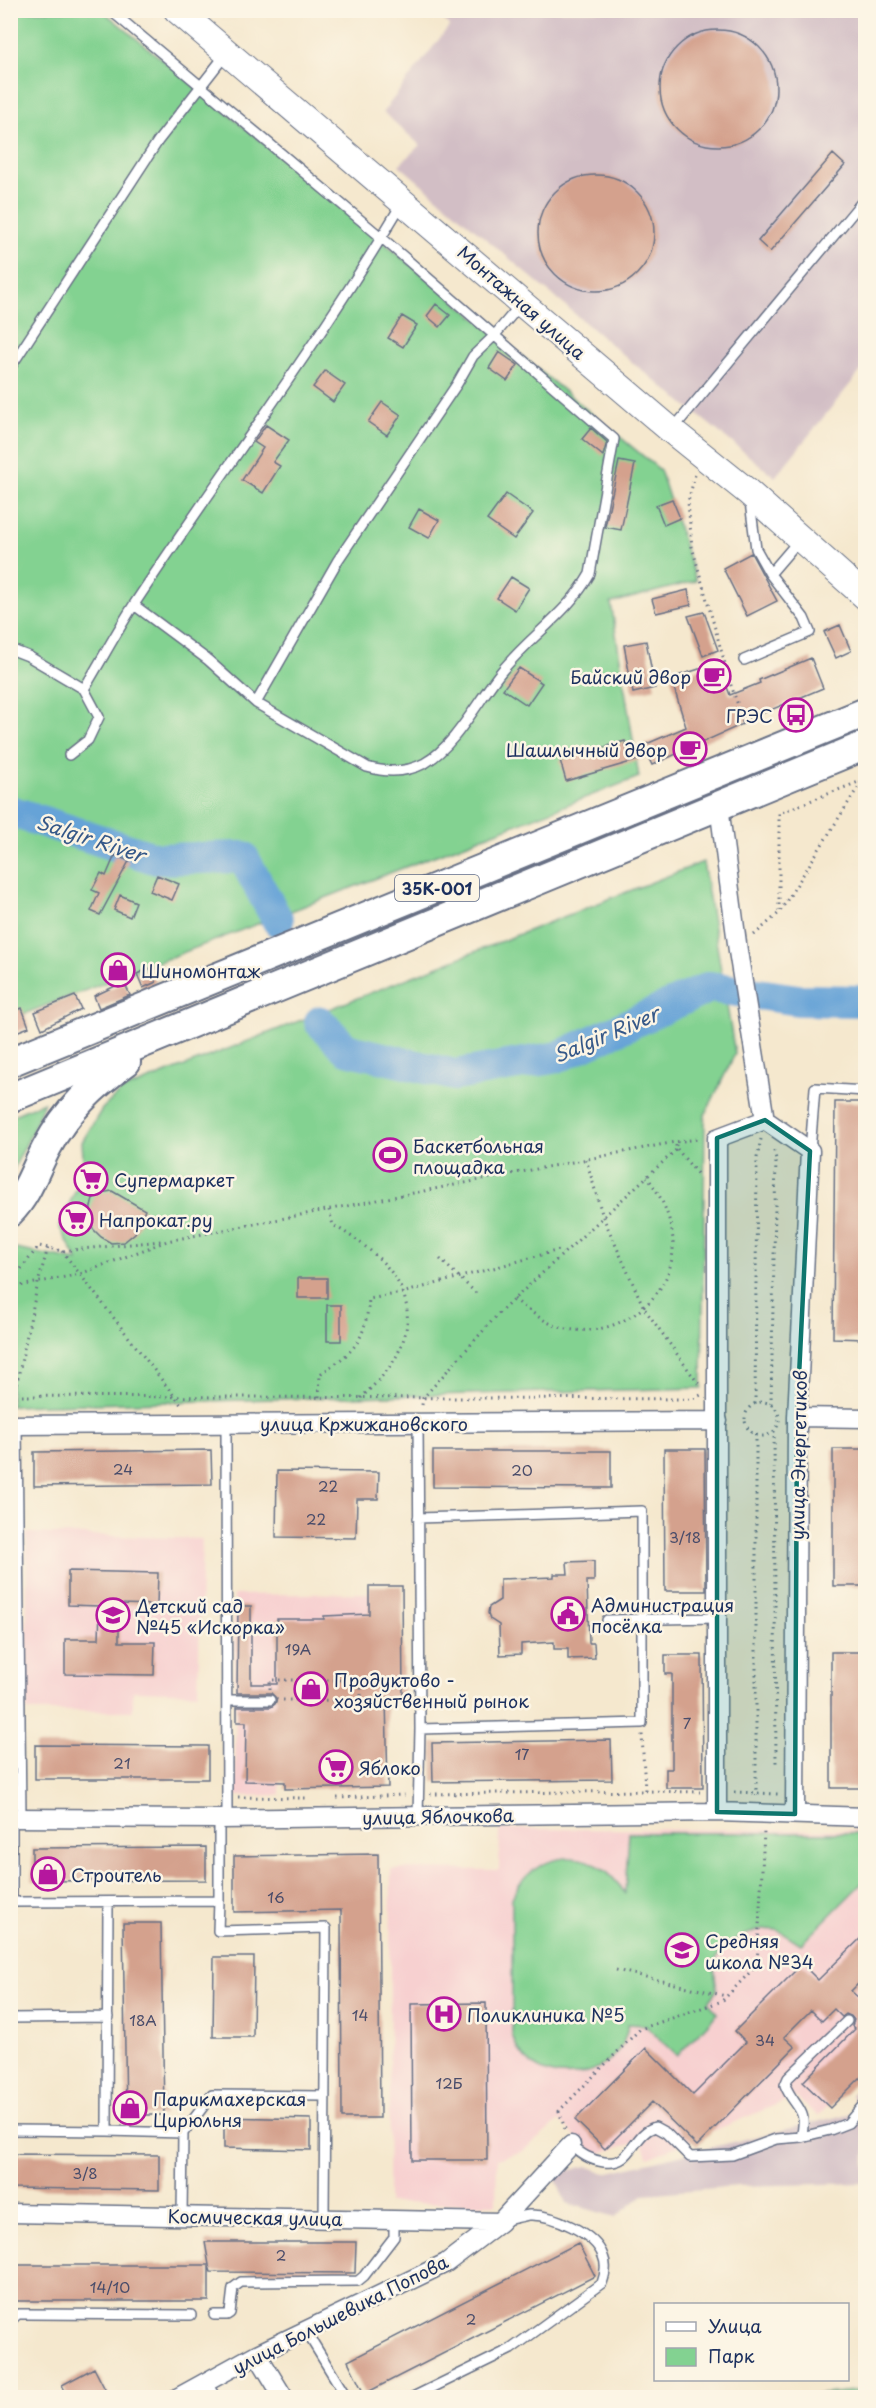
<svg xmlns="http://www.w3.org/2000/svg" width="876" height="2408" font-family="'Playpen Sans',sans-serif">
<rect width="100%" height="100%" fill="#fcf5e5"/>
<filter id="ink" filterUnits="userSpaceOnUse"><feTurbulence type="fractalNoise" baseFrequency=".0167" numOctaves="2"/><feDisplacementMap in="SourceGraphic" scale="12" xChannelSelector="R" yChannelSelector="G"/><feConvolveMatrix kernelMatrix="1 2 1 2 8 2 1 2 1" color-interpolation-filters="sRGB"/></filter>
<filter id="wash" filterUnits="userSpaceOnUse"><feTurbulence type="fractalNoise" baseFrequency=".008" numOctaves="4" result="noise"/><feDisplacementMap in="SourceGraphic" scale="24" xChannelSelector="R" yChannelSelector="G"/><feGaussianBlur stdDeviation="1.35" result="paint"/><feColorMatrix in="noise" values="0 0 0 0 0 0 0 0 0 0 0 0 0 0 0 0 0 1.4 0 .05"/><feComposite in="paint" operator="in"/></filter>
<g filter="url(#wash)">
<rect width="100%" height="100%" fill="#f5e8ce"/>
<path fill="#f7d0d0" d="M27 1533 202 1539 198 1693 133 1691V1711H27Z
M370 1593 386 1671V1707L279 1708 280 1795 236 1796 234 1595Z
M500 1829 865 1830V2069L818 2116 795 2097 648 2158 641 2140 595 2155 559 2121 523 2151 497 2159 496 2204 388 2203 391 1869 499 1870Z"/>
<path fill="#d2bec5" d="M432 11H865V366L775 477 628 359 399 165 420 145 383 112 450 25Z
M865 2080V2183L739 2186 644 2194 616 2217 566 2203 554 2174 587 2166 605 2173 858 2112 851 2094Z"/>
<path fill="#83d291" stroke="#4f8078" stroke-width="1.5" d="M11 11H103L660 470 696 581 611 603 639 777 11 1019Z
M703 862 735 1054 705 1115 702 1388 11 1406 10 1248 78 1261 59 1226 84 1172 82 1142 102 1109 121 1091Z
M44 1102 32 1132 11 1174V1116Z
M629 1833H865V1880L801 1944C794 1940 784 1932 776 1930 757 1927 726 1940 717 1957 712 1966 716 1981 717 1990L708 2002 718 2013 677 2056 645 2025 628 2024C624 2075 550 2095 520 2052 516 2048 515 2041 512 2035V1898C526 1864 567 1846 600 1867 611 1874 618 1883 625 1893Z
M865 2390V2397H795Z"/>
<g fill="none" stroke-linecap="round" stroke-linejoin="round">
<path stroke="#66a3d7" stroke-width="32" d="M10 811 157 859 243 857 278 921
M320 1022 346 1049 455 1075 558 1057 710 987 798 1000 866 1001"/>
</g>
<g id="blocks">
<path fill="#d4a18d" d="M660 88a58 58 0 1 1 116 0a58 58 0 1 1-116 0Z
M833 154 845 165 770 252 758 241Z
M538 233a58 58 0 1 1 116 0a58 58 0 1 1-116 0Z
M436 304 450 315 440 327 427 316Z
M402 316 417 325 403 347 388 338Z
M499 352 518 365 507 381 489 368Z
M325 371 345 385 333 402 313 387Z
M382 402 401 415 387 435 368 422Z
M266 425 289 440 273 462 280 466 263 493 242 480 263 448 254 442Z
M591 428 607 442 603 456 582 439Z
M619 461 635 464 621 530 605 527Z
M506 494 533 513 514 539 487 520Z
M672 499 680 518 664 525 656 505Z
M419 509 439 520 429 538 409 527Z
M751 553 777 601 747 616 723 568Z
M511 577 529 588 515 610 497 598Z
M688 590 691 605 656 613 652 599Z
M704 612 718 650 703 656 688 616Z
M840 625 851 651 836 658 824 632Z
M646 641 655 688 633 693 624 645Z
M811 658 823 688 742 722 743 724 652 765 648 757 566 781 560 760 625 741 628 752 686 727 671 678 718 663 730 695 760 683 759 680Z
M519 668 542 683 527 705 503 689Z
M115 855 129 861 100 915 91 911 99 893 92 890 101 873 106 876Z
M157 875 179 884 172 900 150 891Z
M120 895 136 902 130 917 114 910Z
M150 968 156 982 143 988 137 974Z
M124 982 130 995 99 1008 94 996Z
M75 996 81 1009 42 1029 35 1012Z
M22 1008 29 1027 16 1032 15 1027 10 1029V1013Z
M835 1102H866V1339L833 1338Z
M112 1191 145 1210 135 1233 124 1242 111 1243 101 1237 93 1229 89 1216 94 1194Z
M298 1278H327V1298H298Z
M327 1305H341V1341H327Z
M664 1449H705L706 1591H665Z
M833 1449H866V1586H833Z
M211 1450 212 1484 34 1486V1452Z
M433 1451H611V1488L433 1487Z
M277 1471 379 1472 378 1499H357L356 1538 276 1537Z
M594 1561V1581H587L589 1643H594L595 1658 568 1659V1649H554V1642L521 1644V1654L500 1655 499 1625 490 1619 488 1613 489 1607 500 1600V1579L554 1577V1574H568L567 1562Z
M68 1571 158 1573 157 1605 119 1604V1642H155L154 1675 65 1674V1639H99L100 1606 68 1605Z
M369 1586H402L403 1698H386L388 1787 285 1789V1782L245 1781 246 1722H237V1707H271L275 1704 277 1699 271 1693H237L238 1606H251V1684H277V1619H324V1616L369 1614Z
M831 1652H866V1788H831Z
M665 1655H702L703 1788H666V1769H672V1674H665Z
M611 1740 612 1780 433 1782 432 1743Z
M35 1745 208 1746V1779H35Z
M206 1847V1880L32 1881V1848Z
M378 1854 380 2118H342L341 1910 234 1912V1856Z
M123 1923H161L164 2115H126Z
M866 1933V1976L851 1991 859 1998V2007L866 2010V2072L830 2108 803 2082 855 2029 852 2026 854 2020 851 2016 846 2014 842 2017 834 2009 822 2021 811 2010 784 2037 795 2047 697 2146 652 2102 605 2149 575 2120 646 2048 693 2095 746 2042 735 2031 802 1964 818 1980Z
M214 1957H254L253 2037H213Z
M486 2003 487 2160H412L411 2004Z
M224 2117 311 2119V2150L224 2148Z
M10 2154 159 2155V2190L10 2188Z
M205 2242H356L355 2273 211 2272 209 2266V2301H10V2265H209Z
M578 2243 595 2276 364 2394 348 2361Z
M94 2368 109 2397H68L62 2385Z"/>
</g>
</g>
<g filter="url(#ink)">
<use href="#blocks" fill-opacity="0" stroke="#677085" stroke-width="1.5"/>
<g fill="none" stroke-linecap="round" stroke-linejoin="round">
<g stroke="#677085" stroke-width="12">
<path id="lane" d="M110 10 382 238 614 439 590 574C568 613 529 637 501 672 478 700 456 745 425 763 406 773 387 773 367 767L256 703 208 660 134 605
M10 368 158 141 226 54
M673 429 866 197
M750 502 756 549 770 574
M10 649 28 656 84 689 99 717 88 740 69 755
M744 660 810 632 804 618 770 574 800 539
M84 689C101 661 117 631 135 603 223 470 321 341 402 203
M256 703 338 560 457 384 473 356 494 336 521 304
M810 1151 815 1088 866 1091
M418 1422 420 1729
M17 1425 21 1818
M226 1425 227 1819
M418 1518 642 1511V1723L420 1729 418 1816
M607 1620 717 1618
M227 1700H270
M12 1818V1902L219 1901V1819
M219 1901 218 1931 326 1928 324 2218
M864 2003 866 2001
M10 2018 108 2017
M10 2130 107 2131 108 1902
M107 2131 183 2133 182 2216
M183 2133 212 2095 325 2096
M801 2137C809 2108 794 2108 785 2085L788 2078 847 2021
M571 2145C581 2154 590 2160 604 2162 633 2166 632 2134 655 2127L666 2133 690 2157 732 2155 776 2139 801 2137 830 2130 848 2123 866 2102
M214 2315H227L230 2313 233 2288 241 2282 358 2281 364 2276 394 2237V2220
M10 2321 18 2314H27L191 2315
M306 2331 347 2398
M206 2382 216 2398
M10 2388 11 2398
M411 2398 511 2349 602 2283C605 2275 607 2265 603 2256 595 2233 552 2214 529 2215 521 2216 513 2219 506 2220"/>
</g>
<g stroke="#677085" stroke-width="21">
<path id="street" d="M719 806 738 951 765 1120
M765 1120 810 1151 797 1417 795 1814
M797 1417 866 1418
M10 1425 718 1421
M717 1812V1138L765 1120
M10 1818 219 1819 717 1812 866 1817
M10 2213 500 2222
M257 2354 284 2398
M177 2398 257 2354 446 2263 500 2222 571 2145"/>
</g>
<g stroke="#677085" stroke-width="28">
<path id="secondary" d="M177 10 672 431 748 492 866 597"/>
</g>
<g stroke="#677085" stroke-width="32">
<path id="primary" d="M10 1062 866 712
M10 1098 866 745
M10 1212C28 1194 35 1169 47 1147 66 1111 94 1085 126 1062"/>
</g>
<path stroke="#677085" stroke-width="3" stroke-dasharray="1.5 4.5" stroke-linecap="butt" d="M695 475 688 502 692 547 731 685 741 714
M779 911V813L861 781
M754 935 779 913 862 781 866 779
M677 1149 699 1176
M586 1159 603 1217 644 1308 700 1386
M329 1210 333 1225C379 1252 427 1291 399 1351 391 1369 375 1384 361 1398
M62 1251 182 1406
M440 1259 478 1295
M10 1283 39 1246 62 1251 161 1241
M10 1288 80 1274 167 1241 675 1142 699 1139
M514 1299C527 1309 541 1320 556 1326 611 1345 677 1300 673 1240 671 1217 661 1195 647 1177
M10 1396 693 1399 701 1395
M14 1396 38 1283 48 1248
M319 1397 320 1374C355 1351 365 1342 369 1299L402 1293 559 1250 562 1253
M745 1419a17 17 0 1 1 34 0a17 17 0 1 1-34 0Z
M755 1404 757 1158 761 1139
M771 1404 776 1159 773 1147
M422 1405 423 1398 500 1312 677 1149 675 1142
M774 1431 776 1765
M756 1434V1795
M270 1689V1680H361V1700
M283 1700 408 1701
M645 1791 700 1792
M734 1792 778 1794
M430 1794 645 1791 642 1734
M238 1797 306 1798
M337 1798 405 1795
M616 1970 726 1996
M565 2129 559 2111 640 2029 722 2001 757 1965 764 1832"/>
<use href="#lane" stroke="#fff" stroke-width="9"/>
<use href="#street" stroke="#fff" stroke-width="18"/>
<use href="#secondary" stroke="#fff" stroke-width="26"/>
<use href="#primary" stroke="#fff" stroke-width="28"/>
</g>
</g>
<path fill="#0f766e" fill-opacity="0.2" stroke="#0f766e" stroke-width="4.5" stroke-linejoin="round" d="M765 1120 810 1151 797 1417 795 1814 717 1812V1138Z"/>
<defs>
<g id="cafe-ring" transform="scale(1.725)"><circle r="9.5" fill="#fcf5e5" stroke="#b5179e" stroke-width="1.5"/><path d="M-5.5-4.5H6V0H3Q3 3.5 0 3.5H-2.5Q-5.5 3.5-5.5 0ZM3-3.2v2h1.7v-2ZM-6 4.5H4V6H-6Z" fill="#b5179e"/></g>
<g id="bus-ring" transform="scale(1.725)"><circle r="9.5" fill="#fcf5e5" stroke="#b5179e" stroke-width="1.5"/><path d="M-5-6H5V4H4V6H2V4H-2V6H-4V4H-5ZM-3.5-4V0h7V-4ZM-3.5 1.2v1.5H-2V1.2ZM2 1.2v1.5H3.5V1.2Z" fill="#b5179e"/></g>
<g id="shop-ring" transform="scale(1.725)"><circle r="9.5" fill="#fcf5e5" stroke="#b5179e" stroke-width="1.5"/><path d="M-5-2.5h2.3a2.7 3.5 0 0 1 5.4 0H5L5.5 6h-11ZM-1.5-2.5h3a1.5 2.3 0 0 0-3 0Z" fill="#b5179e"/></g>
<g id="stadium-ring" transform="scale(1.725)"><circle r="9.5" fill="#fcf5e5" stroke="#b5179e" stroke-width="1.5"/><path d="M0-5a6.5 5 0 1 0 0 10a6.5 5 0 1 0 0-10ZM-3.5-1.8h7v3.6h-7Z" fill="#b5179e"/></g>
<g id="supermarket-ring" transform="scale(1.725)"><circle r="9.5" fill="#fcf5e5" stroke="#b5179e" stroke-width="1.5"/><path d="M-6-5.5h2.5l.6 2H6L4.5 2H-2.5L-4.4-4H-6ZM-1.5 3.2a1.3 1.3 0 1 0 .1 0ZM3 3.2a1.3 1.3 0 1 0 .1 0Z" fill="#b5179e"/></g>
<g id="civic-ring" transform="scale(1.725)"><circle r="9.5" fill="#fcf5e5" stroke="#b5179e" stroke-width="1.5"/><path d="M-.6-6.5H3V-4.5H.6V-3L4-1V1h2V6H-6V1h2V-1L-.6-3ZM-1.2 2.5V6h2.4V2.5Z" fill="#b5179e"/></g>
<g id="school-ring" transform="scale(1.725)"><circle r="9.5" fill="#fcf5e5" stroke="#b5179e" stroke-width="1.5"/><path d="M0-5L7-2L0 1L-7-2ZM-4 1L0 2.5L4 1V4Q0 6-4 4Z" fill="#b5179e"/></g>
<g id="hospital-ring" transform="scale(1.725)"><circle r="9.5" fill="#fcf5e5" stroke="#b5179e" stroke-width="1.5"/><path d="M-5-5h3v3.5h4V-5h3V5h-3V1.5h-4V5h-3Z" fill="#b5179e"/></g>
</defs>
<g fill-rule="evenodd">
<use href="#cafe-ring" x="714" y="676"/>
<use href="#bus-ring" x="796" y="715"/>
<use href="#cafe-ring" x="690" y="749"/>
<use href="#shop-ring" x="118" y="970"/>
<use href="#stadium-ring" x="390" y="1155"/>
<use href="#supermarket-ring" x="91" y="1179"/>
<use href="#supermarket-ring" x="76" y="1219"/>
<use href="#civic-ring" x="568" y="1614"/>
<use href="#school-ring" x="113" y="1615"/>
<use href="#shop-ring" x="311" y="1689"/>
<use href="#supermarket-ring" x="336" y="1767"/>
<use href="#shop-ring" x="48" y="1874"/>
<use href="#school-ring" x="682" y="1950"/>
<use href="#hospital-ring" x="444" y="2014"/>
<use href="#shop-ring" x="130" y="2108"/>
</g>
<g text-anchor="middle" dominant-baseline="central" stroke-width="5" stroke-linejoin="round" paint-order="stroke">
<g font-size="15" fill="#494c6a">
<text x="123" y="1468">24</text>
<text x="522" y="1469">20</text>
<text x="328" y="1485">22</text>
<text x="316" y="1518">22</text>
<text x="685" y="1536">3/18</text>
<text x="298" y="1648">19А</text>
<text x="687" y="1722">7</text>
<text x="522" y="1753">17</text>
<text x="122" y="1762">21</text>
<text x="276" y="1896">16</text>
<text x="360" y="2014">14</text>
<text x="143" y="2019">18А</text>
<text x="765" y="2039">34</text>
<text x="449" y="2082">12Б</text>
<text x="85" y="2172">3/8</text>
<text x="281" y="2254">2</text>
<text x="110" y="2286">14/10</text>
<text x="471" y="2318">2</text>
</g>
<rect fill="#fcf5e5" stroke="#5e6a86" stroke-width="1.5" x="395" y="875" width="84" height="26" rx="4.5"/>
<g font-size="16" font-weight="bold" fill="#1b2f5e">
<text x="437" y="888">35К-001</text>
</g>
<g font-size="18" fill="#1b2f5e" stroke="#fcf5e5">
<text transform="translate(522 302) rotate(41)">Монтажная улица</text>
<text x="364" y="1423">улица Кржижановского</text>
<text transform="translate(798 1455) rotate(-89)">улица Энергетиков</text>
<text transform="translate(438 1816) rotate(-1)">улица Яблочкова</text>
<text transform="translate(255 2217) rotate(1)">Космическая улица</text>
<text transform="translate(340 2314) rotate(-27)">улица Большевика Попова</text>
</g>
<g font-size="18" fill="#1b2f5e" stroke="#fcf5e5" text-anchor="start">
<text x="691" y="676" text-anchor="end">Байский двор</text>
<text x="773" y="715" text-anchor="end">ГРЭС</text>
<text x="667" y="749" text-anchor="end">Шашлычный двор</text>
<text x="141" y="970">Шиномонтаж</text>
<text x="413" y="1145">Баскетбольная<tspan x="413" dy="21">площадка</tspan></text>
<text x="114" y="1179">Супермаркет</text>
<text x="99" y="1219">Напрокат.ру</text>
<text x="591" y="1604">Администрация<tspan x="591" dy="21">посёлка</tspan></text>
<text x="136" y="1605">Детский сад<tspan x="136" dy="21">№45 «Искорка»</tspan></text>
<text x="334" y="1679">Продуктово -<tspan x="334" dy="21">хозяйственный рынок</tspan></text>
<text x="359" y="1767">Яблоко</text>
<text x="71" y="1874">Строитель</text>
<text x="705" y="1940">Средняя<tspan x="705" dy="21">школа №34</tspan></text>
<text x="467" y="2014">Поликлиника №5</text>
<text x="153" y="2098">Парикмахерская<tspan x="153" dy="21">Цирюльня</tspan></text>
</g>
<g font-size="20" font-style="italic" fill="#355888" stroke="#fcf5e5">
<text transform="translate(91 838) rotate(18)">Salgir River</text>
<text transform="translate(606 1034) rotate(-23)">Salgir River</text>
</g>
</g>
<rect width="876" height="2408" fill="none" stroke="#fcf5e5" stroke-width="36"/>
<rect x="654" y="2303" width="195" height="78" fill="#fcf5e5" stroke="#a2a6af" stroke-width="1.5"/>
<rect x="666" y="2322" width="30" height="9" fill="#ffffff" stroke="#a2a6af" stroke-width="1.5"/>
<text x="708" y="2333" font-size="18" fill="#1b2f5e">Улица</text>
<rect x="666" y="2348" width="30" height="18" fill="#83d291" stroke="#a2a6af" stroke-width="1.5"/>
<text x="708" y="2363" font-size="18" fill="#1b2f5e">Парк</text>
</svg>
